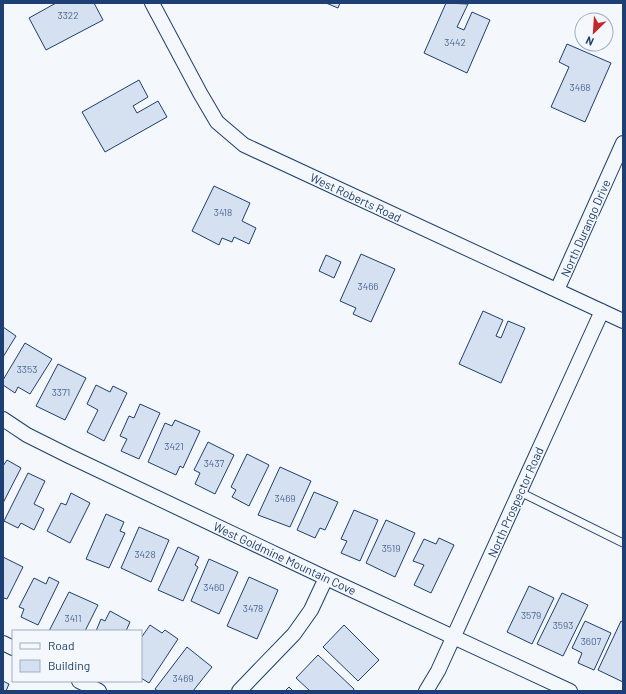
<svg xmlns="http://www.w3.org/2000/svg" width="626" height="694" font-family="Barlow,sans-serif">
<rect width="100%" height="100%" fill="#f4f7fb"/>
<path fill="#d5e0f0" stroke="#1d3f73" d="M56 3H94L103 20 46 50 29 18Z
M326 3H340L338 8Z
M446 3 468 4 457 27 464 30 472 12 490 20 467 73 424 53Z
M567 44 611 63 585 122 551 107 569 67 559 62Z
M139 80 148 97 133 106 137 113 158 101 167 117 105 152 82 112Z
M214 186 250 203 242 221 256 228 249 244 234 237 232 242 222 238 219 245 192 231Z
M361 254 395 269 371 322 353 314 356 308 340 301Z
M326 255 341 262 334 278 319 271Z
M483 311 503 320 496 336 501 338 508 321 525 328 501 383 459 364Z
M3 327 16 336 3 357Z
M25 343 52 359 30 394 18 387 15 393 3 385V380Z
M58 364 86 378 65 420 36 406Z
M96 385 110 392 113 386 127 393 104 441 87 432 98 410 87 404Z
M140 404 160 413 139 459 121 451 127 439 120 436 129 416 134 418Z
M175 420 200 431 183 468 180 466 176 475 148 462 165 423 172 426Z
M208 442 234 455 215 494 195 484 200 473 194 470Z
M247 454 269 465 249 506 232 497 236 490 231 487Z
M7 460 21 468 3 503V466Z
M280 467 311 481 290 527 258 515Z
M28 473 45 481 34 504 44 509 34 530 21 523 18 528 4 521Z
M314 492 338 502 325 530 320 528 315 538 297 530Z
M71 493 90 503 70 543 47 531 61 503 66 505Z
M354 510 378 520 360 561 341 553 347 541 341 539Z
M106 514 124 522 120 531 125 533 109 568 86 559Z
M386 520 415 533 395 577 366 563Z
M139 527 169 540 151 582 121 568Z
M439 538 454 545 431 593 414 585 424 565 413 561 424 539 436 544Z
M178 547 199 557 195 565 198 567 183 601 158 590Z
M3 557 23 567 7 599 4 598 3 601Z
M209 559 238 572 219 614 191 601Z
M49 577 59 582 38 625 21 617 24 609 19 607 34 578 46 584Z
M249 577 278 590 257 639 227 626Z
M529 586 554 598 532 644 507 632Z
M69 592 98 605 85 631H49Z
M562 593 588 605 563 656 537 644Z
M110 611 130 622 126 631H96L101 619 105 621Z
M585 621 611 633 594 670 578 663 582 653 572 648Z
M621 621 623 622V682L598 670Z
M150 625 162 633 165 630 178 639 149 683 141 678V638Z
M344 625 379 660 358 681 323 647Z
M187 647 212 667 193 691H158L155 689Z
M318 655 354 689 353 691H310L296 678Z
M3 681 9 684 6 691H3Z
M289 687 293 691H285Z"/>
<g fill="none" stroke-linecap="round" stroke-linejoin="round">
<g stroke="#1d3f73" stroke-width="9">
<path id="lane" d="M520 492 623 543"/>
</g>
<g stroke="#1d3f73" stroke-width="16">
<path id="street" d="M152 3 200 93 217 122 244 145 623 321
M557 290 623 143
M3 419 27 435 69 456 326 578 570 691
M3 643 13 648
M79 681 99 691
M239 691 294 634 311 610 326 578
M426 691 438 671 602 311"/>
</g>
<use href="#lane" stroke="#f4f7fb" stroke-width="7"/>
<use href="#street" stroke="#f4f7fb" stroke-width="14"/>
</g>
<g text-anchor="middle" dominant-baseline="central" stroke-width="3" stroke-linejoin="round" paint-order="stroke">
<g font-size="10" fill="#4b6792">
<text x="68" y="15">3322</text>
<text x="455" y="42">3442</text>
<text x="580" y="87">3468</text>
<text x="223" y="212">3418</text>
<text x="368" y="286">3466</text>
<text x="27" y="369">3353</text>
<text x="61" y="392">3371</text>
<text x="174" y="446">3421</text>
<text x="214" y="463">3437</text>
<text x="285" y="498">3469</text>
<text x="391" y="548">3519</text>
<text x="145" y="554">3428</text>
<text x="214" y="587">3460</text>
<text x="253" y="608">3478</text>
<text x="531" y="615">3579</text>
<text x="73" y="618">3411</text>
<text x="563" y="625">3593</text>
<text x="591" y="641">3607</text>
<text x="183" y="678">3469</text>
</g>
<g font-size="12" fill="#1d3f73" stroke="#f4f7fb">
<text transform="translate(356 197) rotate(25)">West Roberts Road</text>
<text transform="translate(585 228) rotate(-66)">North Durango Drive</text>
<text transform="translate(515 502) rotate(-66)">North Prospector Road</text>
<text transform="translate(285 558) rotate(25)">West Goldmine Mountain Cove</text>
</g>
</g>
<rect width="626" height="694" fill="none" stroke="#1d3f73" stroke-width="8"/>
<rect x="12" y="630" width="130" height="52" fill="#f4f7fb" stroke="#9eadc5"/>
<rect x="20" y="643" width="20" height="6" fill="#f4f7fb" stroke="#9eadc5"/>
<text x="48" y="650" font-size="12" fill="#1d3f73">Road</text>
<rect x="20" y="660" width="20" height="12" fill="#d5e0f0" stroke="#9eadc5"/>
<text x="48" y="670" font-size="12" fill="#1d3f73">Building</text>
<g transform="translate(594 32) rotate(205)"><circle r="19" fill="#f4f7fb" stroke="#9eadc5"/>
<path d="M0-3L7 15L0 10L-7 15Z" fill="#c62828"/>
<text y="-6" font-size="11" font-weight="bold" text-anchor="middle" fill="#1d3f73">N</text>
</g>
</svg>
